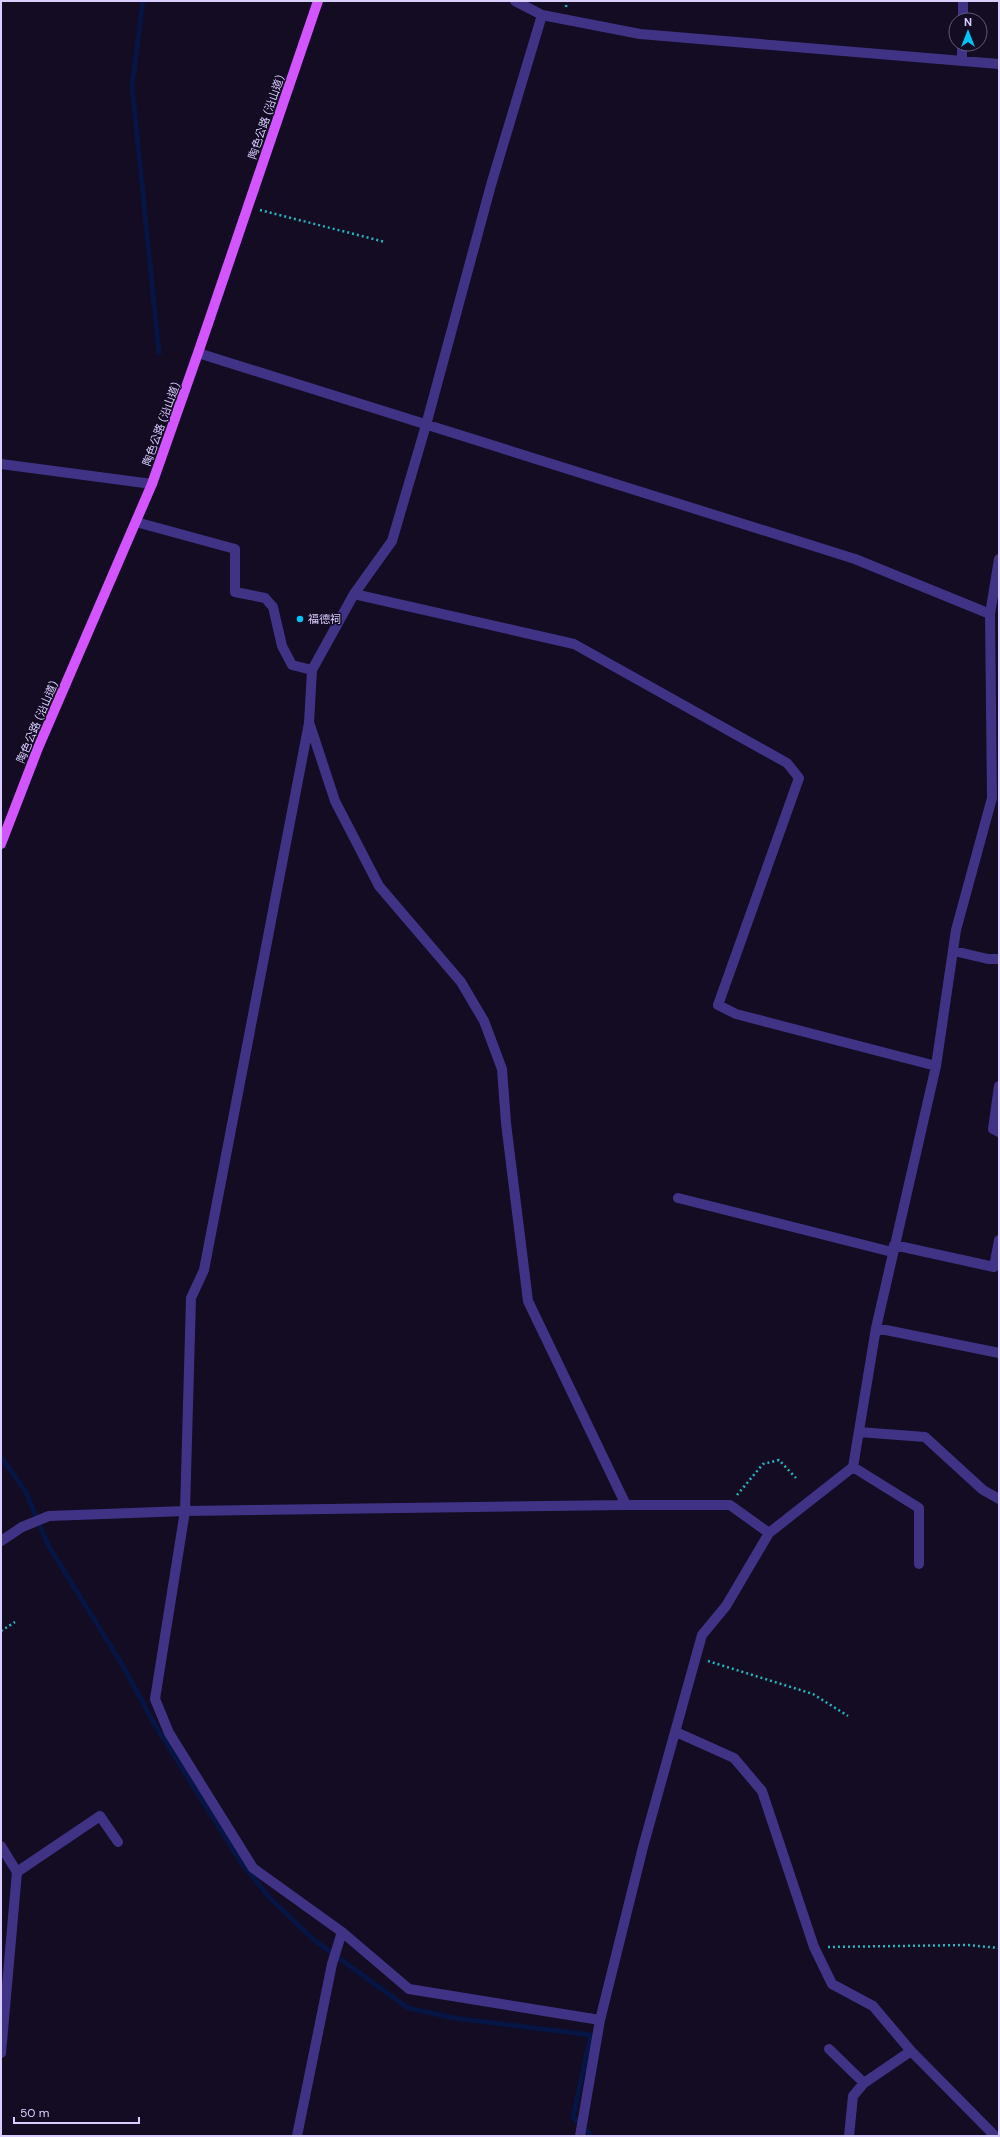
<svg xmlns="http://www.w3.org/2000/svg" width="1000" height="2137" font-family="'DM Sans','Noto Sans TC',sans-serif">
<rect width="100%" height="100%" fill="#130c23"/>
<g fill="none" stroke-linecap="round" stroke-linejoin="round">
<path stroke="#061543" stroke-width="5" d="M143 1 132 86 159 353
M1 1457 26 1492 48 1545 123 1666 155 1725 242 1864 271 1899 314 1940 408 2008 454 2018 591 2035 573 2117 592 2136"/>
<path stroke="#25b5bc" stroke-width="2.5" stroke-dasharray="2 3" stroke-linecap="butt" d="M566 7 567 1
M260 210 385 242
M737 1495 763 1464 779 1460 796 1478
M1 1631 15 1622
M708 1661 813 1694 848 1716
M828 1947 968 1945 999 1948"/>
<path stroke="#403386" stroke-width="10" d="M515 1 542 15 640 34 999 64
M542 15 491 185 426 425 392 541 354 594 312 670 309 723 204 1270 191 1298 185 1511 155 1699 169 1733 253 1868 342 1932 409 1989 600 2020
M963 20V1
M962 60V44
M198 353 855 559 990 614
M1 464 152 484
M136 522 235 549V592L265 598 273 607 282 646 292 665 312 670
M354 594 574 644 787 763 799 778 718 1005 736 1014 936 1066
M310 725 335 801 379 886 461 982 484 1021 502 1069 506 1123 528 1301 626 1505
M954 951 988 959H999
M999 1086 993 1129 999 1132
M678 1198 892 1252
M894 1245 994 1267 999 1240
M876 1328 999 1353
M859 1432 925 1437 983 1490 999 1499
M853 1467 919 1508V1564
M1 1541 22 1527 49 1516 185 1511 626 1505H730L769 1533
M676 1732 734 1758 762 1791 814 1947 832 1984 873 2006 911 2051 995 2136
M1 1846 17 1872 1 2053
M17 1872 100 1816 118 1842
M829 2049 864 2083
M297 2136 332 1964 342 1932
M580 2136 600 2020 643 1847 702 1635 726 1606 769 1533 853 1467 876 1328 936 1066 956 930 992 798 990 614 999 559
M849 2136 853 2096 864 2083 911 2051"/>
<path stroke="#d255ff" stroke-width="10" d="M1 844 38 748 152 484 198 353 318 1"/>
</g>
<circle fill="#00c5f9" stroke="#130c23" stroke-width="1.5" cx="300" cy="619" r="4"/>
<g text-anchor="middle" dominant-baseline="central" stroke-width="3" stroke-linejoin="round" paint-order="stroke">
<g font-size="11" fill="#d9ceff" stroke="#130c23">
<text transform="translate(266 117) rotate(-71)">陶色公路 (沿山道)</text>
<text transform="translate(161 424) rotate(-70)">陶色公路 (沿山道)</text>
<text transform="translate(37 722) rotate(-67)">陶色公路 (沿山道)</text>
</g>
<g font-size="11" fill="#d9ceff" stroke="#130c23" text-anchor="start">
<text x="308" y="619">福德祠</text>
</g>
</g>
<rect width="1000" height="2137" fill="none" stroke="#d9ceff" stroke-width="4"/>
<g transform="translate(968 32)"><circle r="19" fill="#130c23" stroke="#625a7b"/>
<path d="M0-3L7 15L0 10L-7 15Z" fill="#00c5f9"/>
<text y="-6" font-size="11" font-weight="bold" text-anchor="middle" fill="#d9ceff">N</text>
</g>
<path d="M14 2117v6h125v-6" fill="none" stroke="#d9ceff" stroke-width="2"/>
<text x="20" y="2117" font-size="12" fill="#d9ceff" stroke="#130c23" stroke-width="3" paint-order="stroke">50 m</text>
</svg>
